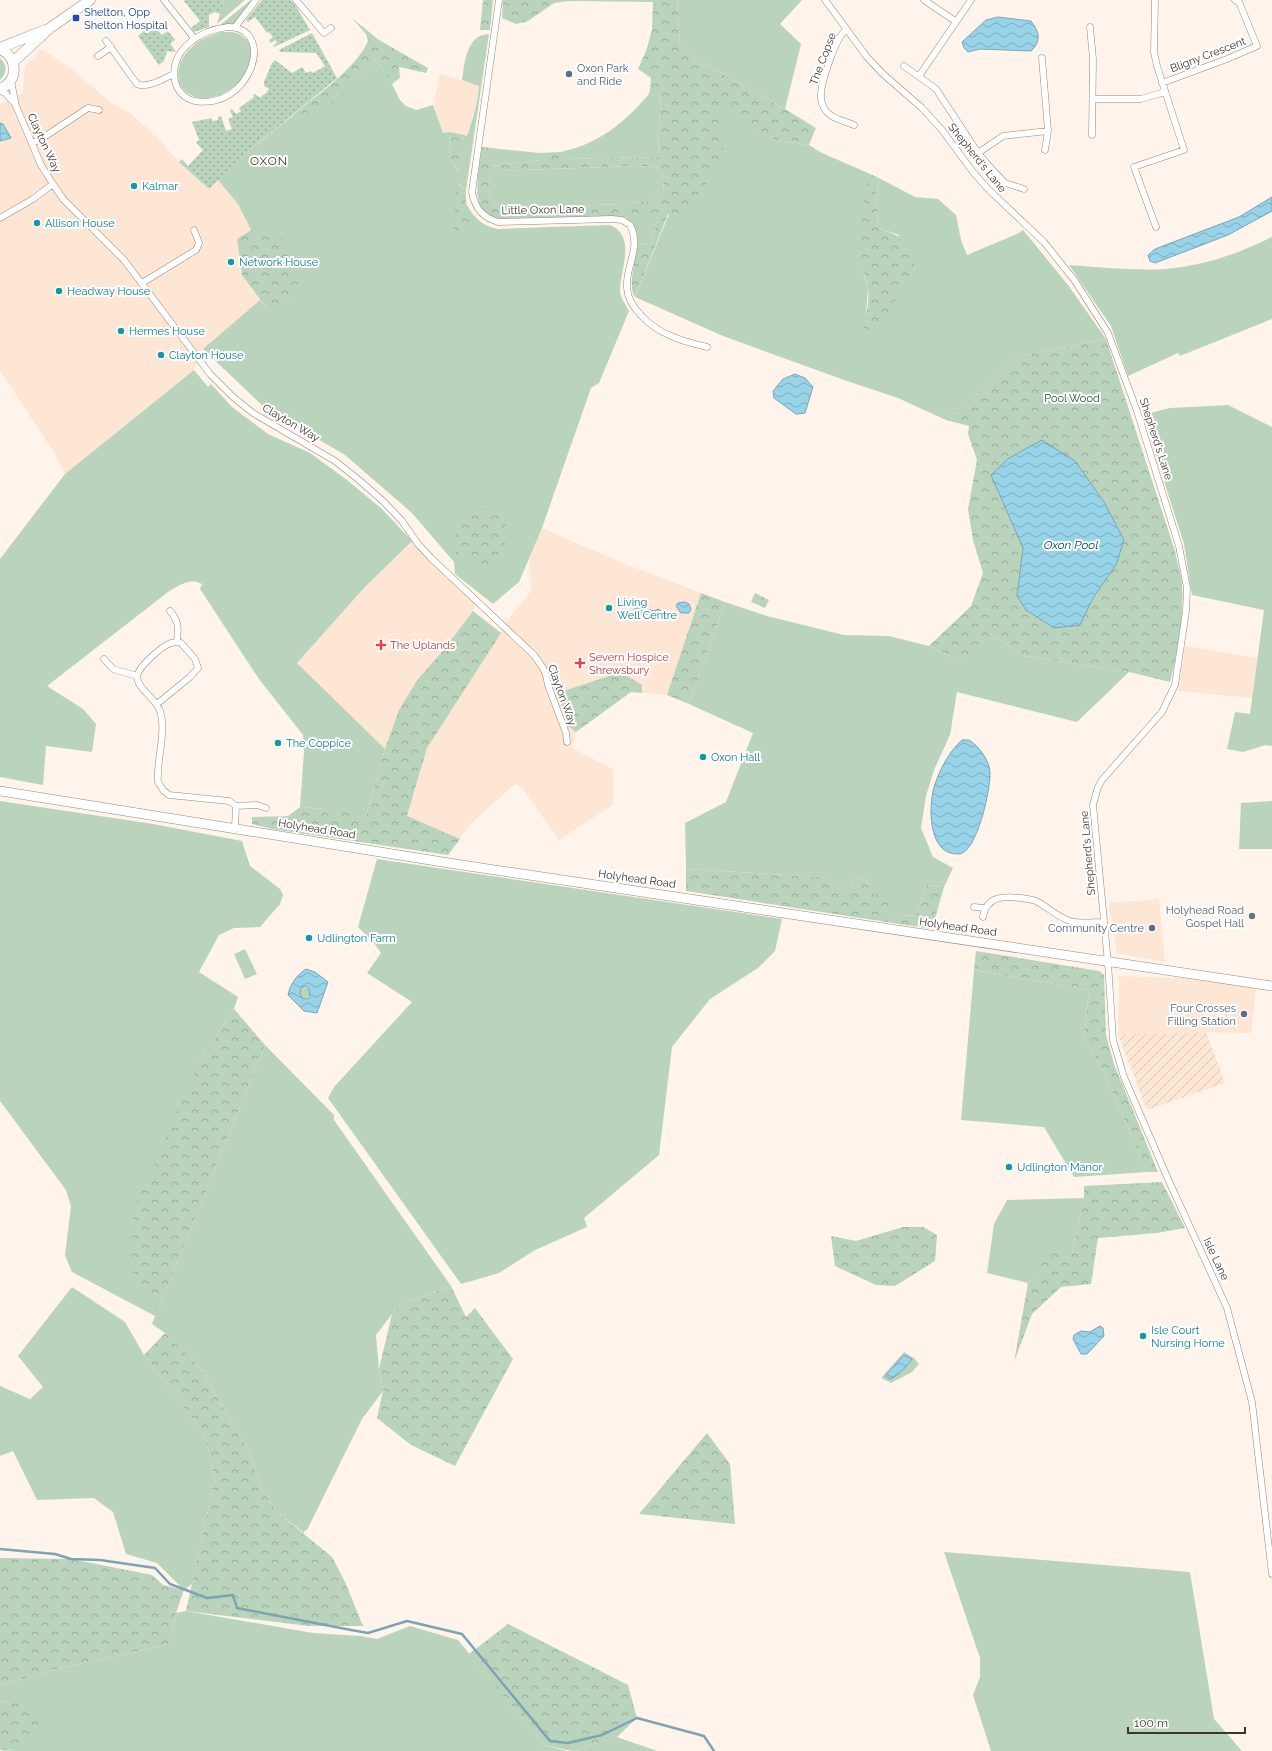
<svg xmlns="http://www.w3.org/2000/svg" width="1272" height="1751" font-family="Raleway,sans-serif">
<defs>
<pattern id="industrial-furrows" width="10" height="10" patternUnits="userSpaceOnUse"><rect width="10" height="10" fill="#fde6d3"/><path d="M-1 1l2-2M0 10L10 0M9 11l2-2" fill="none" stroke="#dac6b5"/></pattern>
<pattern id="forest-crowns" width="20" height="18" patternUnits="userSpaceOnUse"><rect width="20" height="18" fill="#bad3bc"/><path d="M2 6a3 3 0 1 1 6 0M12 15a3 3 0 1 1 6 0" fill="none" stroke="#98ac99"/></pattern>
<pattern id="garden-dots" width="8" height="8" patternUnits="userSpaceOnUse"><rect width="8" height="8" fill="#bad3bc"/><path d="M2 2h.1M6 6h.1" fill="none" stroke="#98ac99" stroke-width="1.8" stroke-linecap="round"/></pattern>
<pattern id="water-waves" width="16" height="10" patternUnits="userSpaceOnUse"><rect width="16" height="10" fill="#97d4ea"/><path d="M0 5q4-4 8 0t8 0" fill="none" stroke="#7cadbe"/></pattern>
</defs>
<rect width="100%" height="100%" fill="#fff4ec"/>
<path fill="#fde6d3" d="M42 49 73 70 110 102 130 113 156 136 179 162 209 189 218 180 238 204 251 230 237 239 242 275 260 300 203 349 194 370 65 474 53 451 0 371V105L23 93 25 66Z
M440 74 479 85 478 103 467 136 450 132 443 133 433 105Z
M542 528 620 562 701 593 667 695 631 692 576 732 572 748 613 769V805L559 840 522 788 515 784 468 826 460 839 407 817 427 748 508 620 531 591 529 557Z
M412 541 475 604 473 611 399 710 385 749 297 663 364 588Z
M1185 646 1257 658 1252 698 1178 691Z
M1159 899 1165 962 1117 953 1109 903Z
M1119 976 1180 978 1256 988 1251 1033 1206 1032 1118 1035Z"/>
<path fill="url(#industrial-furrows)" d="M1206 1032 1225 1083 1147 1110 1118 1035Z"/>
<path fill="#bad3bc" d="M224 0H245L217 24Z
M251 0H252L233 24 220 25Z
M677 0H802L780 24 801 44 785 109 691 56 680 45Z
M220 32C226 32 235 31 241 35 271 54 233 102 201 98 171 94 173 62 193 46 200 39 210 36 220 32Z
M489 34 466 190 458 183 468 215 466 203C473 217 481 225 497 229L610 225C637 236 620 269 620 291 620 297 626 305 629 311L599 383 591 388 542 528 519 582 493 604 455 574 454 562 412 513 345 455 265 408 203 349 260 300 268 310 295 295 274 230H251L238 204 218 180 243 156 292 116 296 119 326 103 358 80 375 58 392 84 400 100 406 106 416 110 433 105 443 133 450 132 449 156 458 171 464 135 467 136C473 119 478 103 479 86L462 80C465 62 466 35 489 34Z
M0 58C8 65 7 73 0 80Z
M650 89H661L658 157 560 159V152C599 144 624 123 649 94Z
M720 105 776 140 809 145 822 153 868 173 867 194 861 220 858 256 868 287 866 315 899 235 878 228 876 193 879 178 915 197 938 199 956 215 961 240 967 255 1019 233 1023 230 1068 285 1106 339 1018 357 946 420 898 398 844 380 723 336 635 297 669 214Z
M491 148 540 153V160L491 166Z
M634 166 656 167 662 171 664 191 661 194 650 201 623 204 537 207 496 206C488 198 485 178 497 171Z
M625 217H658L650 244 638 245C638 232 635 226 625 217Z
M1272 237V319L1180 356 1178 353 1128 376 1111 326 1069 265C1101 267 1133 271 1164 269 1202 266 1238 254 1272 237Z
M194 370 208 387 211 384 232 407 268 434 310 453 347 480 382 509 412 541 364 588 297 663 385 749 365 820C344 809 323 809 300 807L304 752 303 735 259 679 200 589 202 584C190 577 178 586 168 592L47 686 83 709 96 724 92 752 46 746 43 785 0 777V559L65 474Z
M1228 405 1272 427V746L1266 745 1243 752 1227 749 1235 712 1250 714 1264 610 1192 595 1184 544 1143 415 1170 408Z
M725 602 767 616 844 635 889 636 929 646 961 661 985 640 995 637 1025 656 1129 672 1077 722 957 692 950 735 934 770 926 796 921 828 933 857 953 868 944 887 927 885 916 916 888 914 871 894 866 880 855 878 849 887 838 889 822 877 686 869 685 823 726 802 753 733 689 704Z
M0 801 153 824 242 841 250 866 280 889 283 895 280 904 260 927 234 928 219 935 199 972 238 997 234 1009 200 1060 158 1310 265 1045 334 1115V1120L451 1286 405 1303 392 1314 376 1335 379 1369 383 1391 362 1419 307 1530H305L304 1533 277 1512 261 1487 249 1451 198 1365 165 1333 152 1324 155 1316 72 1272 65 1255 71 1206 66 1190 0 1101Z
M1272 801V849H1239L1241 803Z
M377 859 782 919 775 951 758 968 710 999 672 1047 659 1155 584 1218 587 1227 535 1250 499 1273 461 1284 328 1098 334 1087 412 1002 367 973 381 953 374 943 358 927Z
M245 949 257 974 245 979 234 954Z
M974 970 1089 990 1084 1038 1102 1068 1147 1172 1074 1177 1044 1127 961 1120Z
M299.5 993a5.5 5.5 0 1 1 11 0a5.5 5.5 0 1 1-11 0Z
M1084 1198 1072 1253 1039 1278 1028 1283 987 1273 994 1224 1007 1200Z
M72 1287 125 1322 144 1355 205 1435 215 1479 192 1584 184 1590 157 1563 126 1554 113 1512 94 1498 37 1500 13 1451 0 1456V1386L30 1399 43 1387 18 1356Z
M904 1352 914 1358 919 1364 912 1372 891 1383 881 1378Z
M944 1552 1190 1572 1214 1719 1242 1751H991L973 1695 980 1677V1658Z
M186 1611 313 1633 360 1636 377 1639 410 1626 458 1640 544 1745 567 1751H0L24 1748 10 1701 0 1702V1686L48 1671 170 1644 176 1613Z
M617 1737 657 1751H573Z"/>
<path fill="url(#forest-crowns)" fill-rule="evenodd" d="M483 0H493L490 30H480Z
M503 0H677L680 45 691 56 785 109 816 128 809 145 776 140 720 106 723 152 690 214H668L635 297C627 288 636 257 638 245L650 244 658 217 502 219C494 218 488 216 483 210 472 197 480 162 482 147L491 148 492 166 540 160V153L560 152V159L658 157 661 89H650L651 78 638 69 646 51 652 30 653 2 569 1 554 3 528 21 516 24 502 18ZM634 166 656 167 662 171 664 190 661 194 650 201 623 204 537 207 496 206C488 198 485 178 497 171Z
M352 18 379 40 428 68 426 73 399 67 400 78 392 84 375 58 358 80 331 105 326 104 296 119 292 116C316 95 355 70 368 41L366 34Z
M450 132 464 135 459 172 449 156Z
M868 173 879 178 876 193 878 228C905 238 904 237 914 265L886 321 859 348C863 329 870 307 868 288 867 277 859 266 858 255 856 229 866 200 868 173Z
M457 183 466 190V203L473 232 453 231Z
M251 230H274C296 252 306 263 295 295L272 309 268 310 242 275 237 239Z
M1106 339 1175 551C1177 563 1182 575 1182 587 1184 618 1178 652 1170 682L1129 672 1025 656 995 637 985 640 983 651 961 661 929 646 971 606 983 573 973 540 968 509 977 460 968 434 969 426 946 420 1018 357ZM1023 548 1116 565 1093 598 1080 624 1017 596Z
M492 508 506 523 503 535 505 544 500 562C482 567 473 564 456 555L454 545 456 526 472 511Z
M701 593 725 602 689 704 667 695Z
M755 593 769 600 765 608 751 602Z
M473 611 501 633 427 748 407 816 460 839 448 855 272 829 252 824V817L288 816 300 807 338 810 353 814 365 820 385 749 399 710 418 679 442 652Z
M615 674 627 676 642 685V693L631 692 576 732 568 726 558 693Z
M686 869 822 877 838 889 849 887 855 878 866 880 871 894 888 895V914L916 916 927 885 944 887 932 929 686 891Z
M976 951 1099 971 1104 975 1106 1035 1114 1064 1158 1172H1147L1102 1068 1084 1038 1089 990 974 970Z
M234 1009 265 1045 158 1310 137 1286 131 1263 134 1209 200 1060Z
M1162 1182 1185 1228 1157 1233 1098 1238 1091 1284 1061 1287 1032 1314 1014 1362 1028 1283 1039 1278 1041 1254 1072 1253 1084 1198V1186Z
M903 1227H923L937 1235 935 1261 895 1286 876 1285 835 1266 831 1236 856 1241Z
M451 1286 466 1317 475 1308 513 1359 455 1466 411 1445 377 1418 383 1391 379 1369 392 1314 405 1303Z
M165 1333 198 1365 249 1451 261 1487 277 1512 332 1557 345 1582 363 1626H308L186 1611 215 1479 205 1435 144 1355Z
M707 1433 730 1464 735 1524 639 1514Z
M0 1558 71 1559 152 1575 163 1585 184 1590 176 1613 170 1644 48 1671 0 1686Z
M508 1624 628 1685 637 1718 617 1737 573 1751 544 1745 469 1654Z
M10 1701 33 1707 40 1716 36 1733 24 1749 0 1750V1702Z"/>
<path fill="url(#garden-dots)" d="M185 0H224L220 14 215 12 209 15V27L194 32 191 28 200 21 184 1Z
M262 0H290L294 3 310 30 274 47 273 46 277 42 275 40 271 43 269 40 273 37 269 32 267 33 255 17 248 22 246 20Z
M155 28 162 35 168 31 175 40 170 43 176 52 167 51 164 61 159 65 138 36 145 30 148 33Z
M312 33 337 78 243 156 209 189 179 162 182 159 188 166 203 150 196 143 199 140 192 122 212 118V121L218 120V117L221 116 226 131 232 129 228 119 233 117 230 111 232 109 236 114 241 111 239 108 254 97 253 95 255 94 260 98 264 94H265L269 89 264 86V82L272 63 275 60 292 73 302 67 306 73 311 71 313 73 325 66 316 53 280 52 279 50Z"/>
<path fill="url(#water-waves)" stroke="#7ca4b2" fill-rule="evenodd" d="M998 17 1031 21C1039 31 1042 41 1031 51L980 49 968 52 964 48 962 42 986 20Z
M0 123 3 124 11 138 0 141Z
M1272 197V211L1228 235 1155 263 1150 261 1148 255 1155 249 1239 217Z
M795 374 805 378 813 387 805 413 796 414 774 398 773 391 783 379Z
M1042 440 1075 461 1104 502 1124 540 1116 565 1093 598 1080 625 1054 628 1026 610 1017 596 1023 548 991 475 1009 458Z
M685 602 689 604 691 609 689 613H681L676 606 678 603Z
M638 607 654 611 658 609 661 611V614L658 616 655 614H636L633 610Z
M962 740H969C979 746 989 760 990 772 991 788 977 853 959 854 927 856 928 804 935 784 941 767 949 752 962 740Z
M306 969 315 972 328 982 317 1013 304 1011 288 995C290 984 297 975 306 969ZM306 986 309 989 310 998 305 999 302 998 300 993 301 988Z
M1100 1326 1103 1328 1104 1336 1087 1354H1081L1073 1339 1074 1335 1081 1331 1090 1332Z
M904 1355 912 1359C908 1365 897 1377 890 1379L885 1376Z"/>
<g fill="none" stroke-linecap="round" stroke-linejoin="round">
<path stroke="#7ca4b2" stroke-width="2.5" d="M0 1549 55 1554 71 1559 100 1560 155 1568 170 1584 207 1598 233 1595 237 1608 351 1630 368 1633 407 1621 462 1634 550 1741 568 1743 602 1735 637 1718 704 1736 714 1751"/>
<g stroke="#96877a" stroke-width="7">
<path id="street" d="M164 0 194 38
M296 0 324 33 331 28
M499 0 472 192C475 208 482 217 498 222L612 219 622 220 630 225C642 248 625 266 627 288 628 308 652 328 669 335 681 341 694 344 707 347
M825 0 867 57 883 74 922 108 942 130 973 172 989 190 1044 242 1075 281 1108 333 1137 411 1179 546 1187 588 1186 611 1175 685 1162 712 1102 780 1098 787 1093 805 1108 963 1113 1040 1124 1077 1168 1179 1227 1308 1252 1402 1272 1574
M924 0 955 21
M1155 0 1154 52 1157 66 1184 150 1134 167 1156 227
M228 27C278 28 250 111 195 101 185 99 177 91 175 81 169 49 201 30 228 27Z
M235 27 256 0
M1090 27 1093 59 1092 135
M846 30C836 37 820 84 821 97 821 102 823 107 826 111 832 119 845 121 854 125
M106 41 137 84C148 89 164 78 174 74
M98 56 111 47
M1042 58 1048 131 1045 150
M904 66 936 89 978 153 988 165 1005 183 1024 189
M919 76 971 0
M11 81 16 106 41 165 53 184 63 199 124 260 210 374 233 397 253 413 335 461 359 480 384 502 402 521 418 544 431 558 534 655 543 668 546 675 548 685 566 733 567 742
M1162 83 1227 59 1257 46 1239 2 1235 0
M0 91 5 93 15 104
M1093 99H1141L1165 92
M32 143 41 139 88 108 99 110
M978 153 1003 136 1048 131
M0 218 33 199 53 184
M142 283 196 250 199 243 194 230
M170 611C180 623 178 628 177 642
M104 659 113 669 137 676
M157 704 190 677 198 668 195 659 181 643C178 642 175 642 171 643 162 646 139 666 137 676 137 689 156 698 160 711 167 732 156 760 158 782L163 790 169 795 229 801 236 806
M235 828 236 806 257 805 266 808
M974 907 984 908
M983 917C986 896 1004 896 1021 898 1026 899 1031 899 1036 901 1048 907 1057 917 1070 921 1080 924 1093 922 1104 922"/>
</g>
<g stroke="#96877a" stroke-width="10">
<path id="secondary" d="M0 791 455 864 1272 986"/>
</g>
<g stroke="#96877a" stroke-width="11">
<path id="primary" d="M0 48 45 30
M0 49C18 57 19 81 0 89
M13 62 50 28 90 0"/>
</g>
<use href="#street" stroke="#fff" stroke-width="6"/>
<use href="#secondary" stroke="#fff" stroke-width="9"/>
<use href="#primary" stroke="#fff" stroke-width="10"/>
</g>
<rect fill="#1a4fb4" stroke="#fff" stroke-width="1.5" x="72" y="14" width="8" height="8" rx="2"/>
<g fill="#5c6f8a" stroke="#fff" stroke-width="1.5">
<circle cx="569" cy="74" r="4"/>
<circle cx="1152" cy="928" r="4"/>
<circle cx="1244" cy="1014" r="4"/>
</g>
<g fill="#0f9aa8" stroke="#fff" stroke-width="1.5">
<circle cx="134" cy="186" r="4"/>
<circle cx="37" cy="223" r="4"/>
<circle cx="231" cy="262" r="4"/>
<circle cx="59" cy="291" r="4"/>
<circle cx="121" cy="331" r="4"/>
<circle cx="161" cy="355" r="4"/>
<circle cx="609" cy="608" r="4"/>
<circle cx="278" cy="743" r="4"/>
<circle cx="703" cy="757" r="4"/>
<circle cx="309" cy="938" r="4"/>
<circle cx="1009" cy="1167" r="4"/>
<circle cx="1143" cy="1336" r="4"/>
</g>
<g fill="#e0444e" stroke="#fff" stroke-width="1.5">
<path d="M379 639h4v4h4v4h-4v4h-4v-4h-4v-4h4z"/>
<path d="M578 657h4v4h4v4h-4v4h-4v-4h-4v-4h4z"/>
</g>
<circle fill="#6b7280" stroke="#fff" stroke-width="1.5" cx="1252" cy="916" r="4"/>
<g text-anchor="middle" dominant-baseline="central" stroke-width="4" stroke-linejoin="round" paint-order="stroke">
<g font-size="11" fill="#164399" stroke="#fff" text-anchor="start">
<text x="84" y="12">Shelton, Opp<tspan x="84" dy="13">Shelton Hospital</tspan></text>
</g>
<g font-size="11" fill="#3c3530" stroke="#fff">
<text transform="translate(1208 55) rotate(-21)">Bligny Crescent</text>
<text transform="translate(823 59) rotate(-69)">The Copse</text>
<text transform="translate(44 143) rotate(65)">Clayton Way</text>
<text transform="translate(977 158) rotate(51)">Shepherd's Lane</text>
<text transform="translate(543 210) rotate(-1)">Little Oxon Lane</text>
<text transform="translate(291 423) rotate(30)">Clayton Way</text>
<text transform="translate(1156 439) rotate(72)">Shepherd's Lane</text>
<text transform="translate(562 695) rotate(70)">Clayton Way</text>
<text transform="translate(317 829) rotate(9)">Holyhead Road</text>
<text transform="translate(1088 853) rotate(-95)">Shepherd's Lane</text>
<text transform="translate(637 879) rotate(8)">Holyhead Road</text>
<text transform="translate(958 927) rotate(8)">Holyhead Road</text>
<text transform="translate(1216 1259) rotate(65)">Isle Lane</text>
</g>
<g font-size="11" fill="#4e5e75" stroke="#fff" text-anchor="end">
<text x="577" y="68" text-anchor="start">Oxon Park<tspan x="577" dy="13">and Ride</tspan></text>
<text x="1144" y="928">Community Centre</text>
<text x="1236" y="1008">Four Crosses<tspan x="1236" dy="13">Filling Station</tspan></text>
</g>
<g font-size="11" fill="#0d838f" stroke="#fff" text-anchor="start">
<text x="142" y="186">Kalmar</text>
<text x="45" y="223">Allison House</text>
<text x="239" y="262">Network House</text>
<text x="67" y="291">Headway House</text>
<text x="129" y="331">Hermes House</text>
<text x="169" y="355">Clayton House</text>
<text x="617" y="602">Living<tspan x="617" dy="13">Well Centre</tspan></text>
<text x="286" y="743">The Coppice</text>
<text x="711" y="757">Oxon Hall</text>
<text x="317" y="938">Udlington Farm</text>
<text x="1017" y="1167">Udlington Manor</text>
<text x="1151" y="1330">Isle Court<tspan x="1151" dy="13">Nursing Home</tspan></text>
</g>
<g font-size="11" fill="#1b5828" stroke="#fff">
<text x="1072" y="398">Pool Wood</text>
</g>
<g font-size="11" fill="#be3a42" stroke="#fff" text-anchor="start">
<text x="390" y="645">The Uplands</text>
<text x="589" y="657">Severn Hospice<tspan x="589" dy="13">Shrewsbury</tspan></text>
</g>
<g font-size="11" fill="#5b616d" stroke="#fff" text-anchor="end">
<text x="1244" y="910">Holyhead Road<tspan x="1244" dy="13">Gospel Hall</tspan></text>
</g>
<g font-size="12" letter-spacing="1" fill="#3c3530" stroke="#fff">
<text x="269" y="161">OXON</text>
</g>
<g font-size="12" font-style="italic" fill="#043d4c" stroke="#fff">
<text x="1071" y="545">Oxon Pool</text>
</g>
</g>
<path d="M1128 1727v6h117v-6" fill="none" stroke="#3c3530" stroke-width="2"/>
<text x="1134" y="1727" font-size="12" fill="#3c3530" stroke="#ffffff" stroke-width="3" paint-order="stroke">100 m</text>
</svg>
